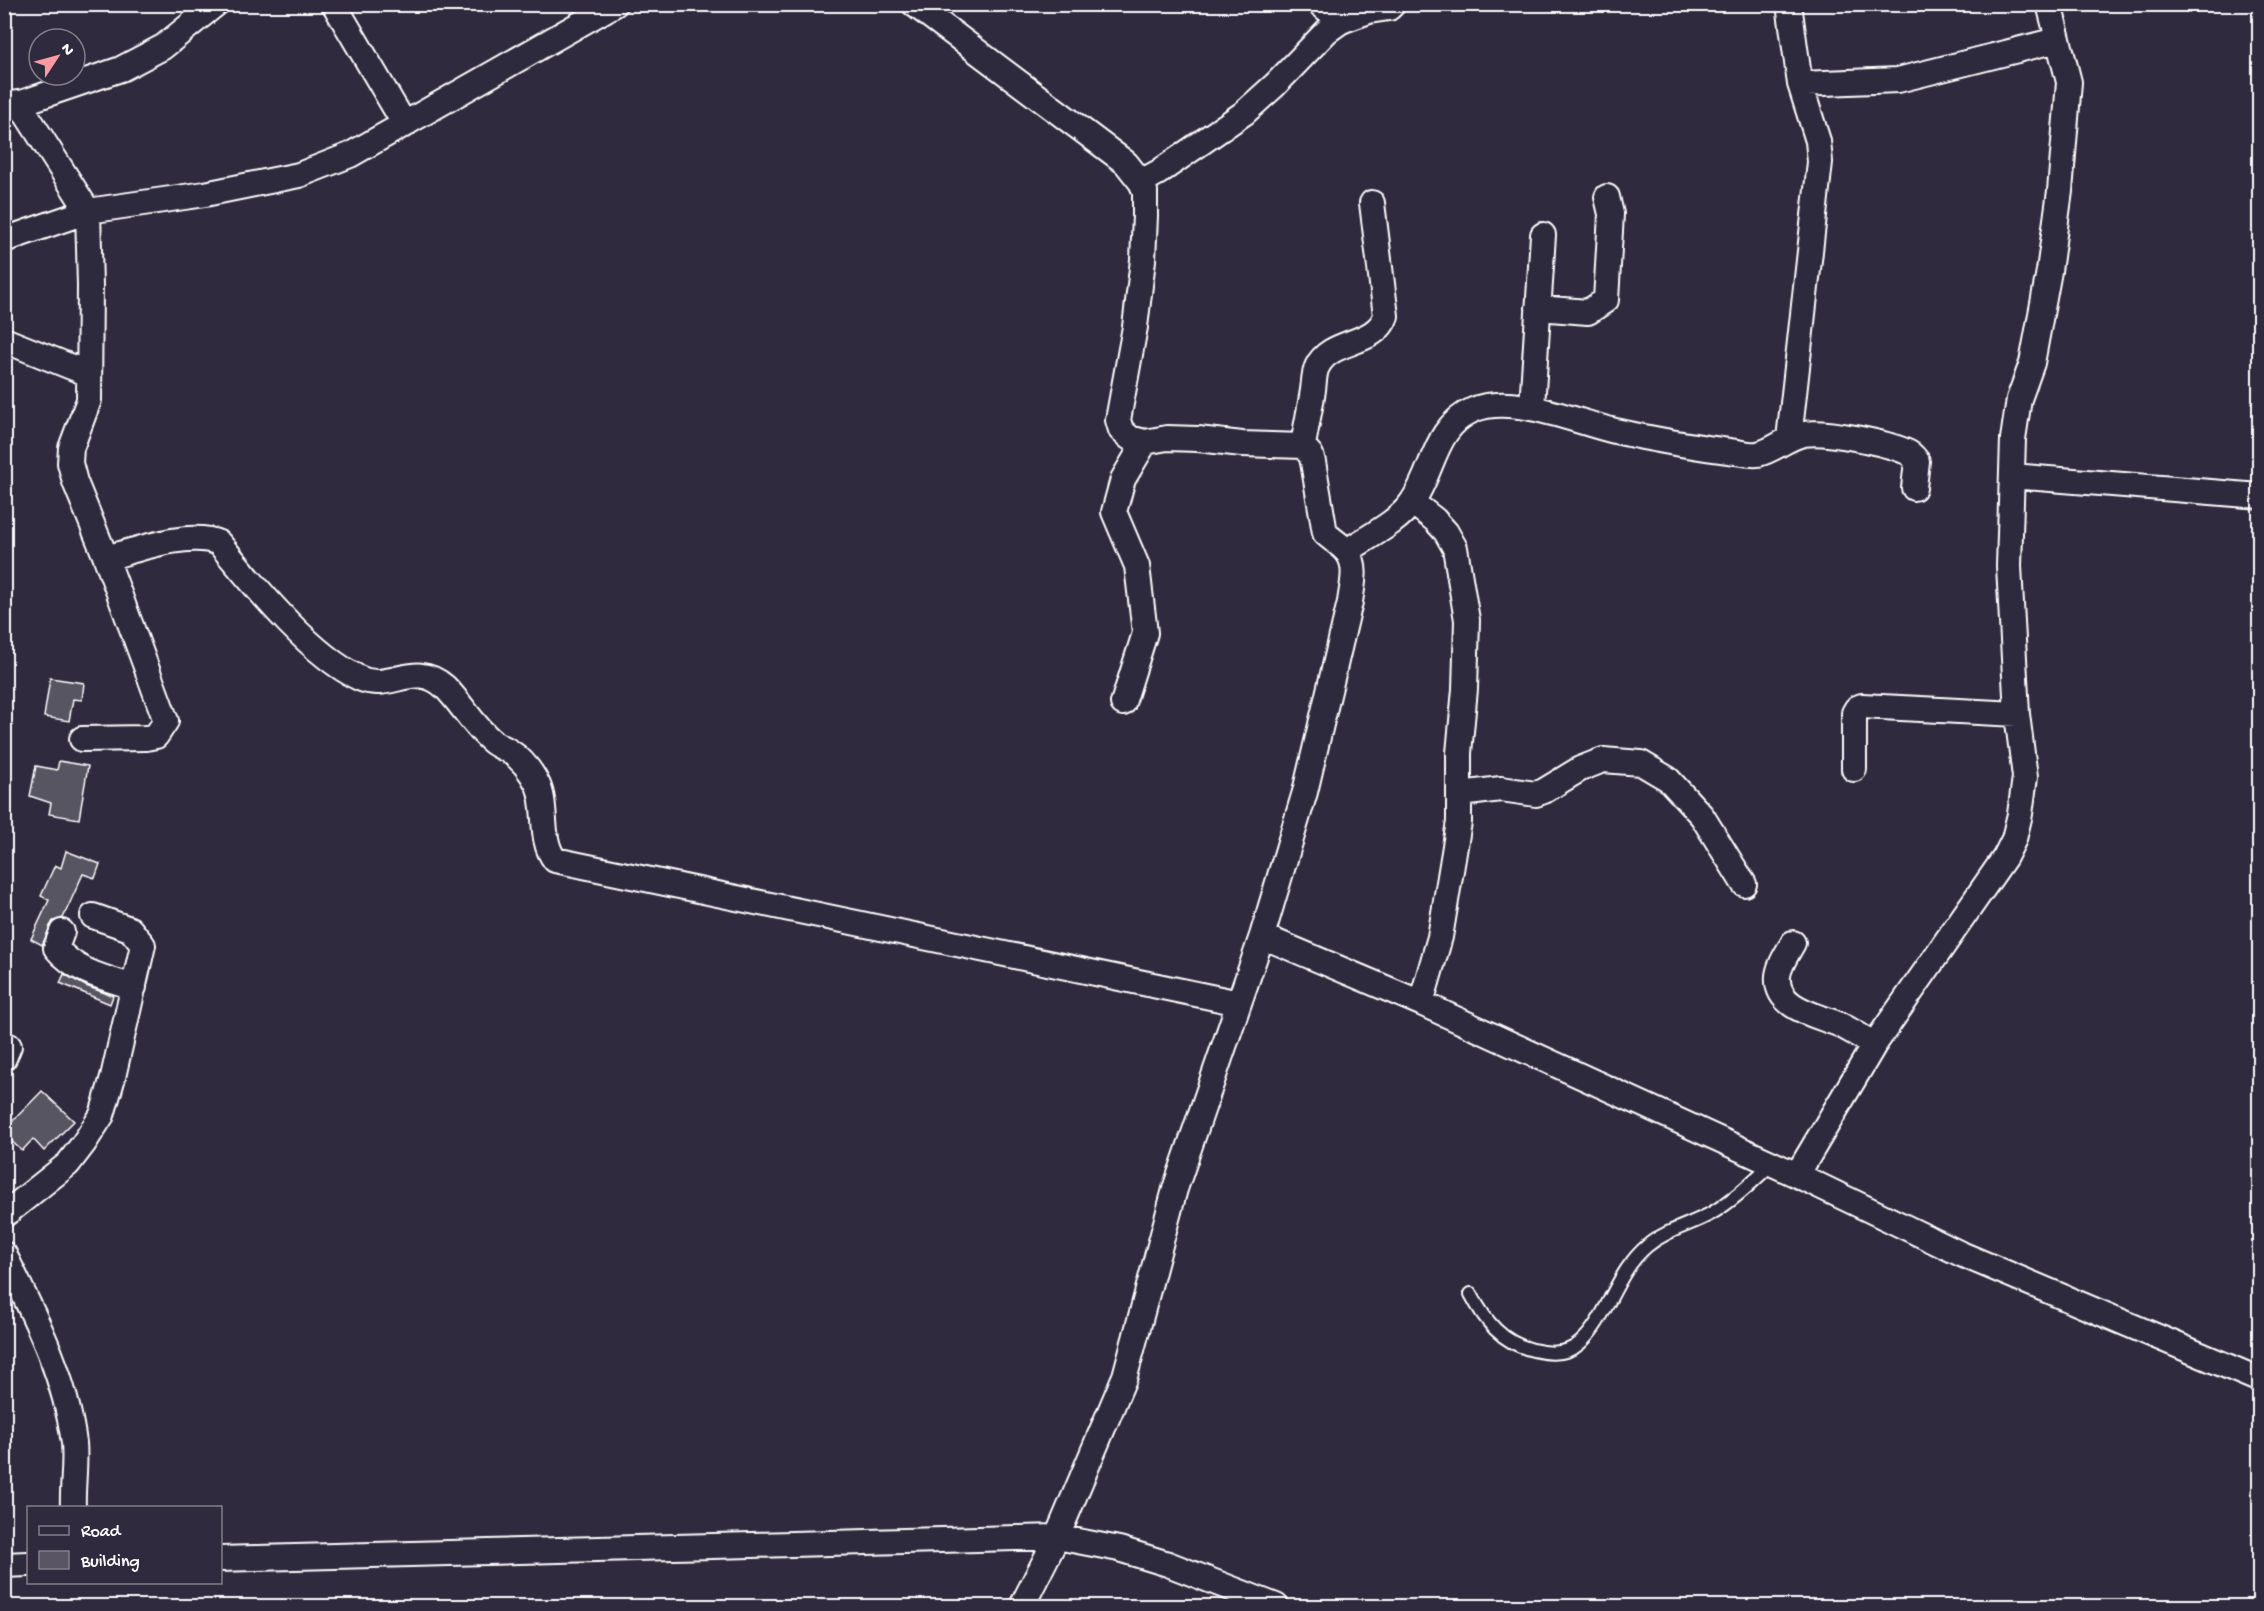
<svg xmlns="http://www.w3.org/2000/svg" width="2264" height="1611" font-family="'Gochi Hand',sans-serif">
<rect width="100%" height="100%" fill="#2f2a3d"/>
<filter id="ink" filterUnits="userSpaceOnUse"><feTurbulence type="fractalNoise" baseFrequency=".0167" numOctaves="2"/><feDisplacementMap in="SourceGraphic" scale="12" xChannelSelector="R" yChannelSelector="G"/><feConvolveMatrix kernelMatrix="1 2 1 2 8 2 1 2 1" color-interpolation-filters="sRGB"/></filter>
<g filter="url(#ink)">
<path fill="#595564" stroke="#fff" stroke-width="1.5" d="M50 678 84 683 82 700 73 699 69 721 44 717Z
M59 761 88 766 79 819 49 814 51 803 30 796 36 766 57 770Z
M66 851 100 864 95 878 83 874 63 918 53 921 42 945 31 939 49 900 41 896 55 865 61 868Z
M64 974 86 986 113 996 110 1004 60 983Z
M42 1091 74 1121 44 1151 33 1139 22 1151 4 1134V1130Z"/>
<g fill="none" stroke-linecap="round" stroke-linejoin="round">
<g stroke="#fff" stroke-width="16">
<path id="service" d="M1471 1294C1485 1321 1502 1343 1533 1350 1549 1354 1567 1355 1580 1343 1608 1318 1615 1273 1647 1246 1666 1230 1691 1225 1712 1213 1734 1200 1754 1181 1772 1163"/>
</g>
<g stroke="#fff" stroke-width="28">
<path id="minor" d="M334 4 405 125
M914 4 1126 163 1141 182 1145 191V216L1143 260 1135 327 1118 420 1121 430 1130 438 1145 442 1167 438 1198 439 1242 444 1303 446 1311 455 1313 462 1325 533C1332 540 1342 545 1348 553 1358 567 1352 586 1350 602L1305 792 1262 936 1175 1189 1125 1376 1057 1537 1022 1606
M1320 4 1342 21
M1800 84 1898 80 2057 40
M19 103 88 211 205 194 299 175 350 155 615 4
M5 105 24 102 121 69 163 47 216 4
M1141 182 1159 172 1244 113 1275 85 1327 31 1341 21 1369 11 1389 8 1393 4
M4 240 88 211 90 286 89 400 71 448 70 463 75 482 106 558 166 721 156 736 146 738 82 739
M1538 308 1588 312 1606 300 1611 214 1607 197
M4 340 89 374
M1532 407 1543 235
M1789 439 1820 162 1818 141 1800 84 1789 4
M1303 446C1306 427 1310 409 1313 390 1314 383 1314 373 1317 367 1330 338 1375 347 1386 316L1372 203
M2012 476 2260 496
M1412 502 1435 520 1446 532 1455 548 1467 620 1465 689 1459 753V822L1440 937 1421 1003
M1347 551C1366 538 1399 522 1412 502 1434 471 1434 427 1473 410 1512 393 1576 422 1615 431 1655 440 1696 447 1736 452 1743 453 1752 455 1758 454 1775 450 1787 437 1804 434 1825 430 1887 443 1907 452 1912 454 1914 457 1917 461L1914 488
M106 558C136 550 190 530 219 543 254 585 309 654 359 678 390 693 414 659 445 687 462 704 474 727 493 742 498 746 504 748 509 751 522 759 531 771 538 785 548 808 539 840 555 860L1239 1003
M1123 703 1145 633 1137 566 1114 512 1123 479 1145 442
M1854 769V713L1857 708 1862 706 2017 714
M1460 794 1501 789 1536 794 1544 791 1580 769 1603 760 1641 763 1668 779 1702 816 1744 884
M62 932 56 948C76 972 105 978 134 987
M1262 936 1421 1003 1797 1175 1961 1254 2260 1380
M1793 943C1788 952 1779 965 1778 976 1775 1008 1816 1015 1838 1024 1851 1030 1862 1037 1874 1045
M4 1058 9 1046
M1797 1175 1874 1045 2005 857 2014 839 2020 814 2025 777 2017 714 2009 566 2013 439 2019 399 2032 363 2049 271 2060 191 2069 82 2049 4
M4 1215 68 1164 84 1143 102 1115 113 1077 143 945 130 929 93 916
M4 1254C34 1315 65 1374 74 1443 76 1464 72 1486 73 1508
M220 1559 1057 1537 1119 1549 1168 1564 1276 1606
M4 1565 28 1564"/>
</g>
<use href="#service" stroke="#2f2a3d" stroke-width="12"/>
<use href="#minor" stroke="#2f2a3d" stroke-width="24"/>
</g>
</g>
<rect width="2264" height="1611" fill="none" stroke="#2f2a3d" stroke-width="24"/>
<rect x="12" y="12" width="2240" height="1587" fill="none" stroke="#fff" stroke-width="2" filter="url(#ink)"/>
<rect x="27" y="1506" width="195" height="78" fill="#2f2a3d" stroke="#827f8b" stroke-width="1.5"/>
<rect x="39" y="1526" width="30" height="9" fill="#2f2a3d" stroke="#827f8b" stroke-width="1.5"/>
<text x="81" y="1536" font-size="18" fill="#ffffff">Road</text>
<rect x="39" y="1551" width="30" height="18" fill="#595564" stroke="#827f8b" stroke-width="1.5"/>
<text x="81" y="1566" font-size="18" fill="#ffffff">Building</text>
<g transform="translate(57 57) rotate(54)"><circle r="28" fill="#2f2a3d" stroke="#827f8b" stroke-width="1.5"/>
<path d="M0-4.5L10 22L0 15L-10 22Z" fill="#ff9aa2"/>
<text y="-9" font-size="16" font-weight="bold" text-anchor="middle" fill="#ffffff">N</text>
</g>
</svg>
